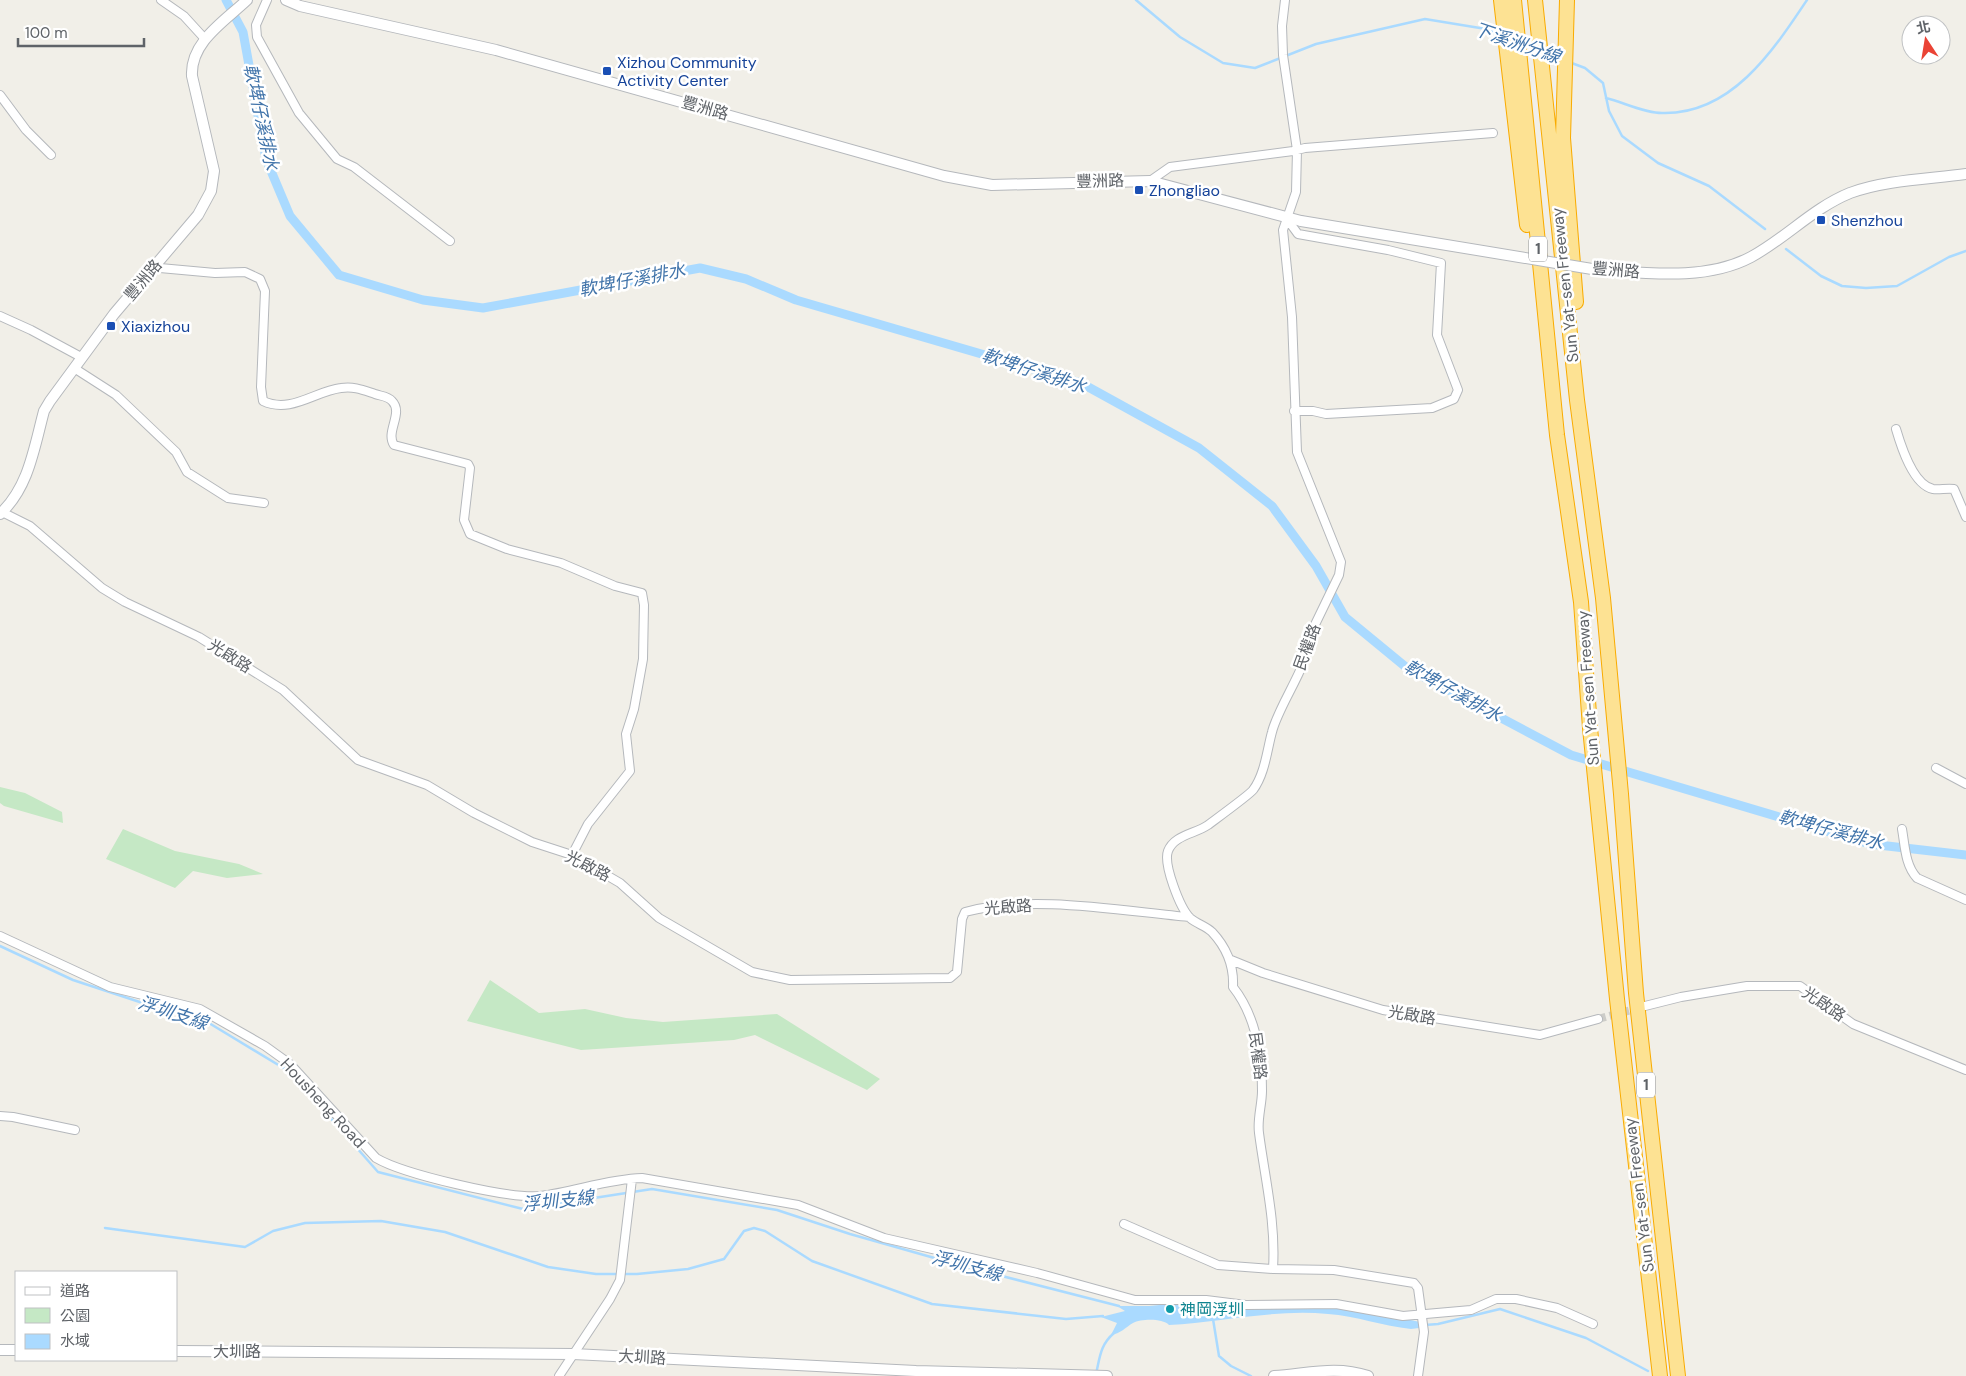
<svg xmlns="http://www.w3.org/2000/svg" width="1966" height="1376" font-family="'DM Sans','Noto Sans TC',sans-serif">
<rect width="100%" height="100%" fill="#f1efe8"/>
<path fill="#c5e8c5" d="M0 787 25 793 62 812 63 823 4 806 0 803Z
M123 829 175 851 239 864 263 874 227 878 193 871 175 888 106 859Z
M490 980 539 1013 585 1009 626 1018 663 1022 777 1014 880 1079 867 1090 755 1035 734 1040 581 1050 467 1021Z"/>
<path fill="#aadaff" d="M1203 1301 1250 1309 1334 1304 1420 1322 1422 1325 1419 1328 1411 1329C1383 1326 1356 1316 1328 1314 1274 1309 1222 1322 1169 1325 1162 1318 1141 1319 1133 1323 1126 1327 1120 1334 1111 1335L1117 1323 1101 1317 1125 1311 1117 1306H1149Z"/>
<g fill="none" stroke-linecap="round" stroke-linejoin="round">
<path stroke="#aadaff" stroke-width="2.5" d="M1136 0 1180 37 1223 63 1255 68 1316 44 1425 19 1486 29 1501 35
M1523 43 1536 49
M1546 52 1562 59
M1569 62 1585 68 1603 83 1609 111 1622 136 1658 163 1709 186 1765 229
M1606 98C1623 102 1644 113 1662 113 1731 115 1773 51 1807 0
M1786 249 1821 276 1842 286 1866 288 1897 286 1949 257 1966 251
M0 946 73 980 170 1012 204 1020 290 1072 378 1172 523 1209 652 1189 777 1210 850 1234 959 1265 1119 1306
M105 1228 245 1247 273 1231 305 1223 381 1221 445 1232 548 1267 596 1274H637L688 1269 724 1259 744 1231 754 1228 765 1231 812 1261 932 1304 1066 1319 1103 1316
M1213 1319 1219 1356 1231 1366 1251 1376
M1425 1325 1438 1324 1500 1309 1586 1338 1648 1371
M1096 1374C1100 1357 1100 1345 1114 1333"/>
<path stroke="#aadaff" stroke-width="9" d="M226 0 243 32 266 159 290 216 339 275 423 300 483 308 700 268 746 279 796 300 1081 383 1199 448 1272 506 1316 566 1345 617 1407 668 1571 755 1870 844 1966 855"/>
<path stroke="#ccccc8" stroke-width="8" stroke-dasharray="8 4" stroke-linecap="butt" d="M1598 1019 1639 1008"/>
<g stroke="#b5b8bc" stroke-width="10">
<path id="minor" d="M161 0 184 16 205 39
M267 0 256 25 257 37 299 113 337 159 354 167 450 241
M1285 0 1282 26 1283 55 1297 150 1296 192 1283 230 1292 317 1297 452 1341 562 1339 575 1309 637C1311 662 1279 704 1272 732 1267 750 1265 774 1253 790 1249 795 1216 819 1208 825 1195 834 1174 835 1168 851 1163 864 1180 908 1190 918 1197 924 1206 926 1212 932 1227 948 1234 967 1233 987 1256 1016 1262 1055 1262 1091 1262 1105 1257 1119 1259 1133 1265 1179 1276 1222 1273 1269L1334 1270 1414 1283 1418 1288 1424 1332 1418 1376
M0 95 26 130 51 155
M1150 181 1170 167 1293 151 1305 148 1493 133
M1287 219 1298 234 1388 250 1441 263 1437 335 1458 390 1454 399 1432 408 1326 414 1313 411H1294
M156 265 160 268 215 273 245 272 260 279 265 291 261 387 263 401C291 414 315 391 341 388 354 386 363 390 375 394 380 396 388 396 392 401 404 413 385 432 394 445L468 464 470 468 464 520 470 534 507 549 561 563 615 586 642 593 644 605 643 659 634 709 626 734 630 771 588 824 572 855
M0 316 31 330 81 357
M74 368 116 395 176 452 187 472 228 498 264 503
M1896 429C1901 446 1913 485 1933 489 1939 490 1947 488 1954 489L1966 517
M2 512 30 526 102 588 125 602 199 637 283 690 358 760 427 785 474 813 532 842 572 855 620 883 659 918 752 972 790 980 950 978 957 972 962 919 965 912C1030 894 1122 911 1189 917
M1936 768 1966 784
M1902 829C1905 846 1905 865 1917 878L1966 900
M0 936 110 987 200 1009 265 1046 290 1064 376 1158C403 1174 508 1199 540 1196 574 1192 607 1179 642 1178L798 1205 884 1238 1037 1273 1135 1300H1206L1246 1305 1336 1304 1403 1316 1471 1310 1496 1299H1516L1557 1308 1593 1324
M1231 960 1263 973 1383 1010 1540 1035 1598 1019
M1645 1006 1681 997 1747 986H1800L1853 1024 1966 1070
M0 1116 13 1117 75 1130
M1124 1224 1218 1265 1273 1269
M559 1376 610 1299 620 1280 632 1179"/>
</g>
<g stroke="#b5b8bc" stroke-width="12">
<path id="tertiary" d="M286 0 300 6 496 50 944 176 992 185 1150 181 1301 221
M1598 270C1647 273 1706 281 1751 257 1786 238 1813 208 1850 193 1885 180 1929 179 1966 174
M0 514C29 487 34 448 44 411L50 401 114 314 198 215 211 191 214 171 192 76C190 42 225 21 247 0
M0 1350H16
M176 1351 573 1354 916 1371 1107 1376
M1274 1376C1307 1374 1336 1365 1368 1376"/>
</g>
<g stroke="#f9ab00" stroke-width="16">
<path id="motorway" d="M1501 0 1527 225
M1514 0 1557 435 1581 602 1590 728 1617 999 1660 1376
M1535 0 1577 400 1603 598 1621 794 1636 993 1678 1376
M1567 0 1563 138 1576 302"/>
</g>
<use href="#minor" stroke="#fff" stroke-width="8"/>
<use href="#tertiary" stroke="#fff" stroke-width="10"/>
<use href="#motorway" stroke="#fde293" stroke-width="14"/>
<g stroke="#b5b8bc" stroke-width="12" stroke-linecap="butt">
<path id="tertiary-bridge" d="M1301 221 1598 270"/>
</g>
<use href="#tertiary-bridge" stroke="#fff" stroke-width="10"/>
</g>
<g fill="#1a4fb4" stroke="#fff" stroke-width="2">
<rect x="602" y="66" width="10" height="10" rx="2.5"/>
<rect x="1134" y="185" width="10" height="10" rx="2.5"/>
<rect x="1816" y="215" width="10" height="10" rx="2.5"/>
<rect x="106" y="321" width="10" height="10" rx="2.5"/>
</g>
<circle fill="#0f9aa8" stroke="#fff" stroke-width="2" cx="1170" cy="1309" r="5"/>
<g text-anchor="middle" dominant-baseline="central" stroke-width="5" stroke-linejoin="round" paint-order="stroke">
<g fill="#fff" stroke="#8f9295" stroke-width="1">
<rect x="1529" y="236.5" width="18" height="25" rx="4"/>
<rect x="1637" y="1072.5" width="18" height="25" rx="4"/>
</g>
<g font-size="15" font-weight="bold" fill="#5f6368">
<text x="1538" y="249">1</text>
<text x="1646" y="1085">1</text>
</g>
<g font-size="16" fill="#164399" stroke="#fff" text-anchor="start">
<text x="617" y="62">Xizhou Community<tspan x="617" dy="18">Activity Center</tspan></text>
<text x="1149" y="190">Zhongliao</text>
<text x="1831" y="220">Shenzhou</text>
<text x="121" y="326">Xiaxizhou</text>
</g>
<g font-size="16" fill="#5f6368" stroke="#fff">
<text transform="translate(705 108) rotate(16)">豐洲路</text>
<text transform="translate(1100 181) rotate(-2)">豐洲路</text>
<text transform="translate(1616 270) rotate(5)">豐洲路</text>
<text transform="translate(143 280) rotate(-50)">豐洲路</text>
<text transform="translate(1565 285) rotate(-96)">Sun Yat-sen Freeway</text>
<text transform="translate(1307 647) rotate(-70)">民權路</text>
<text transform="translate(230 656) rotate(32)">光啟路</text>
<text transform="translate(1588 688) rotate(-94)">Sun Yat-sen Freeway</text>
<text transform="translate(588 866) rotate(27)">光啟路</text>
<text transform="translate(1008 907) rotate(-4)">光啟路</text>
<text transform="translate(1824 1004) rotate(34)">光啟路</text>
<text transform="translate(1412 1015) rotate(9)">光啟路</text>
<text transform="translate(1258 1056) rotate(83)">民權路</text>
<text transform="translate(323 1103) rotate(47)">Housheng Road</text>
<text transform="translate(1639 1195) rotate(-97)">Sun Yat-sen Freeway</text>
<text x="237" y="1351">大圳路</text>
<text transform="translate(642 1357) rotate(3)">大圳路</text>
</g>
<g font-size="16" fill="#0d838f" stroke="#fff" text-anchor="start">
<text x="1180" y="1309">神岡浮圳</text>
</g>
<g font-size="18" font-style="italic" fill="#4174aa" stroke="#fff">
<text transform="translate(1517 43) rotate(19)">下溪洲分線</text>
<text transform="translate(261 117) rotate(78)">軟埤仔溪排水</text>
<text transform="translate(632 280) rotate(-11)">軟埤仔溪排水</text>
<text transform="translate(1034 371) rotate(18)">軟埤仔溪排水</text>
<text transform="translate(1453 691) rotate(29)">軟埤仔溪排水</text>
<text transform="translate(1831 830) rotate(15)">軟埤仔溪排水</text>
<text transform="translate(173 1013) rotate(18)">浮圳支線</text>
<text transform="translate(558 1201) rotate(-6)">浮圳支線</text>
<text transform="translate(967 1266) rotate(15)">浮圳支線</text>
</g>
</g>
<rect x="15" y="1271" width="162" height="90" fill="#ffffff" stroke="#bfc1c3"/>
<rect x="25" y="1287" width="25" height="8" fill="#ffffff" stroke="#bfc1c3"/>
<text x="60" y="1296" font-size="15" fill="#5f6368">道路</text>
<rect x="25" y="1308" width="25" height="15" fill="#c5e8c5" stroke="#bfc1c3"/>
<text x="60" y="1321" font-size="15" fill="#5f6368">公園</text>
<rect x="25" y="1334" width="25" height="15" fill="#aadaff" stroke="#bfc1c3"/>
<text x="60" y="1346" font-size="15" fill="#5f6368">水域</text>
<g transform="translate(1926 40) rotate(348)"><circle r="24" fill="#ffffff" stroke="#bfc1c3"/>
<path d="M0-4L9 19L0 12L-9 19Z" fill="#ea4335"/>
<text y="-8" font-size="14" font-weight="bold" text-anchor="middle" fill="#5f6368">北</text>
</g>
<path d="M18 38v8h126v-8" fill="none" stroke="#5f6368" stroke-width="2.5"/>
<text x="25" y="38" font-size="15" fill="#5f6368" stroke="#ffffff" stroke-width="4" paint-order="stroke">100 m</text>
</svg>
